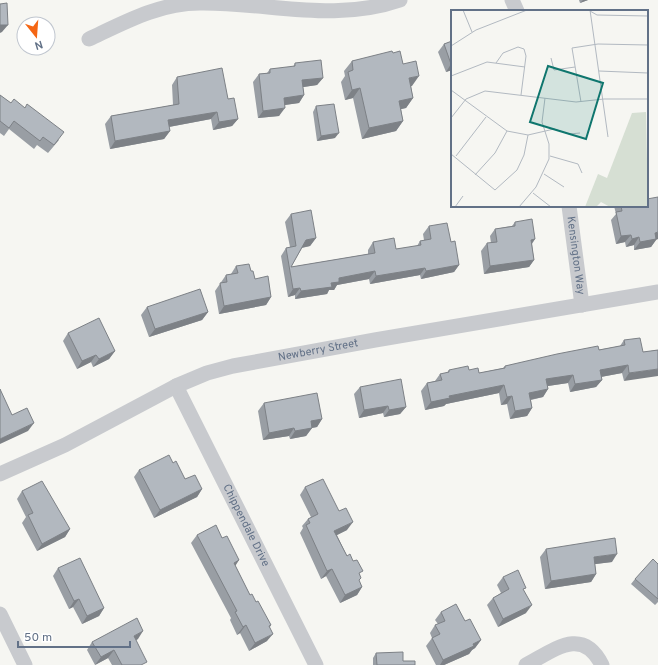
<svg xmlns="http://www.w3.org/2000/svg" width="658" height="665" font-family="Overpass,sans-serif">
<rect width="100%" height="100%" fill="#f6f6f2"/>
<g fill="none" stroke-linecap="round" stroke-linejoin="round">
<g stroke="#c8cace" stroke-width="15">
<path d="M512 0 517 11"/>
<path d="M89 39C125 22 159 3 200 3 268 2 334 23 400 0"/>
<path id="s1" d="M569 206 582 305"/>
<path id="s2" d="M176 386 316 665"/>
<path id="s3" d="M0 474 65 445 176 386 207 373 233 366 375 340 658 292"/>
<path d="M0 614 25 665"/>
<path d="M526 665C553 651 582 625 602 665"/>
</g>
</g>
<path fill="#999ea4" d="M579 0H588L580 3Z
M452 41V70L446 72 438 52 444 44Z
M393 53 403 64 412 86H411L413 98 406 108 401 109 403 121 396 131 362 139 353 98 345 100 341 82 345 76 344 71 352 61Z
M295 63 323 78 317 85 303 87 304 95 299 103 284 105 279 116 258 118 253 82 259 74 267 73 270 69 293 67Z
M177 77 228 99 238 119 232 126 213 130 211 119 169 127 170 131 164 139 110 149 105 124 111 116 173 105 172 85Z
M0 95 59 140 48 153 37 145 34 149 9 129 4 136 0 133Z
M316 106 335 138 317 141 313 112Z
M614 206H647L656 240 651 247 634 250V245L626 247 625 242 616 244 611 220 616 214Z
M291 214 316 238 310 246 302 248 291 267 368 254V250L373 242 396 249 417 246 420 241 424 240 423 234 429 226 451 242 459 265 454 272 421 279 420 275 370 284 369 279 337 285 334 290H329L327 294 295 299V295L288 297 281 256 286 248 290 247 285 222Z
M515 222 535 239 532 244 534 260 529 267 484 274 481 251 487 243H491L490 236 495 229 512 226Z
M236 266 251 271 255 279 271 297 266 305 219 314 215 291 226 275 231 274Z
M147 307 208 312 202 320 149 337 141 315Z
M68 333 115 351 109 359 93 367 91 362 77 369 63 341Z
M624 340 643 352 658 350 624 381 622 373 601 377 602 380 596 387 570 392 568 383 548 386V389L543 397 531 400 532 408 527 416 510 419 507 404 501 405 499 393 446 404 444 406 425 410 421 391 427 383 435 381 440 374 447 373 449 370H469L479 373 503 368 505 366 620 346Z
M360 387 406 407 400 414 384 417 383 413 359 418 354 394Z
M264 403 322 419 317 427 312 428 306 436 290 439 289 436 263 440 258 411Z
M173 463 185 479 202 489 197 497 154 518 134 477 139 470Z
M305 487 347 530 337 535 347 556 360 575 359 581 362 587 357 595 340 603 326 576 321 579 300 533 303 528 302 526 308 519 311 517 300 495Z
M22 491 70 529 65 537 37 551 22 523 26 517 17 499Z
M197 535 222 538 239 560 235 565 250 595 256 602 271 625 270 627 267 641 249 651 240 633 237 635 230 620 231 618 191 543Z
M546 549 612 562 595 564 596 574 591 582 545 589 540 557Z
M658 564V602L655 605 631 584 635 579Z
M58 568 104 608 99 616 82 624 73 607 69 609 53 576Z
M503 577 524 591 526 613 498 627 487 605 493 598 501 593 497 585Z
M441 612 465 621 481 640 475 648 472 650 469 654 444 665H436L426 646 432 638 430 633 435 625 438 624 435 620Z
M138 639 136 640 141 665H112L108 658 95 665 87 650 92 642Z
M376 653 403 661 415 665H373V658Z"/>
<path fill="#7d8186" d="M583 0H588L580 3Z
M0 25H8L2 32 0 33Z
M451 64H452V70L446 72Z
M419 76 412 86 402 88 409 78Z
M323 78 317 85 297 88 302 80Z
M360 88 353 98 345 100 352 90Z
M304 95 299 103 278 106 284 98Z
M413 98 406 108 392 111 399 101Z
M285 108 279 116 258 118 263 111Z
M217 112 211 119 163 128 168 120Z
M238 119 232 126 213 130 219 122Z
M403 121 396 131 362 139 369 128Z
M170 131 164 139 110 149 115 141Z
M339 133 335 138 317 141 321 136Z
M658 232V239L656 240 651 247 634 250 640 242 655 233Z
M631 235 625 242 616 244 621 236Z
M639 237 634 245 626 247 632 239Z
M316 238 310 246 300 248 306 240Z
M535 239 529 247 531 240Z
M534 260 529 267 484 274 490 266Z
M459 265 454 272 421 279 426 271Z
M425 268 420 275 370 284 376 276Z
M375 271 369 279 337 285 334 290H329L327 294 295 299 301 291 331 283 339 278Z
M300 288 295 295 288 297 293 289Z
M271 297 266 305 219 314 224 306Z
M208 312 202 320 149 337 155 329Z
M115 351 109 359 93 367 99 359Z
M96 355 91 362 77 369 82 361Z
M628 365 622 373 595 378 600 370Z
M658 369V376L624 381 629 373Z
M573 375 568 383 541 387 546 379Z
M602 380 596 387 570 392 575 384Z
M504 385 499 393 446 404 444 406 425 410 431 402 449 396Z
M548 389 543 397 524 401 529 393Z
M512 396 507 404 501 405 507 397Z
M388 406 383 413 359 418 364 410Z
M406 407 400 414 384 417 389 410Z
M532 408 527 416 510 419 515 411Z
M322 419 317 427 305 429 311 421Z
M34 423 28 431 0 444V439Z
M294 428 289 436 263 440 269 433Z
M312 428 306 436 290 439 295 431Z
M202 489 197 497 154 518 160 510Z
M353 522 347 530 329 539 334 531Z
M70 529 65 537 37 551 42 544Z
M617 554 612 562 588 565 594 557Z
M239 560 234 568V563Z
M332 569 326 576 321 579 327 571Z
M596 574 591 582 545 589 551 581Z
M362 587 357 595 340 603 345 595Z
M79 599 73 607 69 609 74 601Z
M532 605 526 613 498 627 503 619Z
M104 608 99 616 82 624 87 616Z
M246 625 240 633 237 635 243 627Z
M143 631 138 639 129 644 134 636Z
M273 634 267 641 249 651 255 643Z
M481 640 475 648 472 650 469 654 444 665H440L443 660Z
M114 650 108 658 95 665 101 657Z"/>
<path fill="#b2b8bf" stroke="#7d8186" d="M7 3 8 25H0V4Z
M452 41V64H451L444 44Z
M392 51 393 53 400 51 403 64 416 61 419 76 409 78 413 98 399 101 403 121 369 128 360 88 352 90 348 72 353 70 352 61Z
M321 60 323 78 302 80 304 95 284 98 285 108 263 111 259 74 270 73V69L295 66V63Z
M222 68 228 99 234 98 238 119 219 122 217 112 168 120 170 131 115 141 111 116 179 104 177 77Z
M0 95 11 103 14 99 25 108 27 104 64 132 54 145 43 137 40 141 14 121 9 128 0 121Z
M334 104 339 133 321 136 316 106Z
M658 197V232L655 233 656 239 640 242 639 237 632 239 631 235 621 236 616 212 622 211 621 206H647V199Z
M311 210 316 238 306 240 291 267 375 253 373 242 394 238 396 249 421 245 420 241 431 239 429 226 447 223 451 242 455 241 459 265 426 271 425 268 376 276 375 271 339 278V282L331 283 332 287 301 291 300 288 293 289 286 248 296 246 291 214Z
M532 219 535 239 531 240 534 260 490 266 487 243 497 242 495 229 515 226V222Z
M249 264 251 271H253L255 279 268 276 271 297 224 306 220 283 227 282 226 275 238 273 236 266Z
M200 289 208 312 155 329 147 307Z
M99 318 115 351 99 359 96 355 82 361 68 333Z
M640 338 643 352 658 350V369L629 373 628 365 600 370 602 380 575 384 573 375 546 379 548 389 529 393 532 408 515 411 512 396 507 397 504 385 449 396 450 398 431 402 427 383 442 380 440 374 449 372V370L468 366 469 370 478 368 479 373 505 368V366L557 354 598 346 599 350 625 345 624 340Z
M401 379 406 407 389 410 388 406 364 410 360 387Z
M0 389 12 415 27 408 34 423 0 439Z
M317 393 322 419 311 421 312 428 295 431 294 428 269 433 264 403Z
M169 455 173 463 176 461 185 479 195 475 202 489 160 510 139 470Z
M323 479 339 511 346 508 353 522 334 531 347 556 350 554 353 561 357 560 363 571 359 573 361 578 359 580 362 587 345 595 332 569 327 571 306 525 310 523 308 519 318 514 305 487Z
M42 481 70 529 42 544 28 515 33 513 22 491Z
M216 525 222 538 227 536 239 560 234 563 250 595 252 594 256 602 258 601 271 625 269 626 273 634 255 643 246 625 243 627 235 612 237 611 197 535Z
M615 538 617 554 594 557 596 574 551 581 546 549Z
M80 558 104 608 87 616 79 599 74 601 58 568Z
M653 559 658 564V599L635 579Z
M518 570 526 588 523 589 532 605 503 619 493 598 509 589 503 577Z
M456 604 465 621 470 619 481 640 473 644 474 646 443 660 432 638 440 634 435 625 445 621 441 612Z
M137 618 143 631 134 636 147 662 141 665H122L114 650 101 657 92 642Z
M403 652V661H415V665H377L376 653Z"/>
<g text-anchor="middle" dominant-baseline="central" stroke-width="4" stroke-linejoin="round" paint-order="stroke">
<g font-size="11" fill="#627187" stroke="#fff">
<text stroke="none"><textPath href="#s1" startOffset="50">Kensington Way</textPath></text>
<text stroke="none"><textPath href="#s3" startOffset="344">Newberry Street</textPath></text>
<text stroke="none"><textPath href="#s2" startOffset="156">Chippendale Drive</textPath></text>
</g>
</g>
<g transform="translate(451 10)">
<rect width="197" height="197" fill="#f6f6f2"/>
<path d="M195 102 197 197H159L150 192 145 197H134L147 164 156 168 181 103Z" fill="#d6dfd3"/>
<path fill="none" stroke="#b2b9c1" stroke-width="1" d="M12 0 21 22M139 0 157 127M139 1 146 5 197 6M0 36 25 20 76 0M100 48 103 60 124 57M45 53 52 43 67 37 73 39 75 46 70 85M148 61 197 63M0 66 36 52 74 57M0 80 56 121 77 125 103 119 118 124 129 123M130 92 121 38 147 34 197 35M0 108 15 89 34 81 125 92 153 89H197M0 144 44 180 66 160 73 145 77 125M5 146 35 107M99 146 127 154 131 163M93 164 113 177M24 165 44 143 56 121M82 183 100 197M4 197 12 186M68 197 85 177 98 149V134L91 112 94 88"/>
<path fill="#0f766e" fill-opacity="0.15" stroke="#0f766e" stroke-width="2" d="M97 56 152 73 135 129 79 112Z"/>
<rect width="197" height="197" fill="none" stroke="#627187" stroke-width="2"/>
</g>
<g transform="translate(36 36) rotate(163)"><circle r="19" fill="#ffffff" stroke="#c0c6cf"/>
<path d="M0-3L7 15L0 10L-7 15Z" fill="#f56614"/>
<text y="-6" font-size="11" font-weight="bold" text-anchor="middle" fill="#627187">N</text>
</g>
<path d="M18 641v6h112v-6" fill="none" stroke="#627187" stroke-width="2"/>
<text x="24" y="641" font-size="12" fill="#627187" stroke="#ffffff" stroke-width="3" paint-order="stroke">50 m</text>
</svg>
